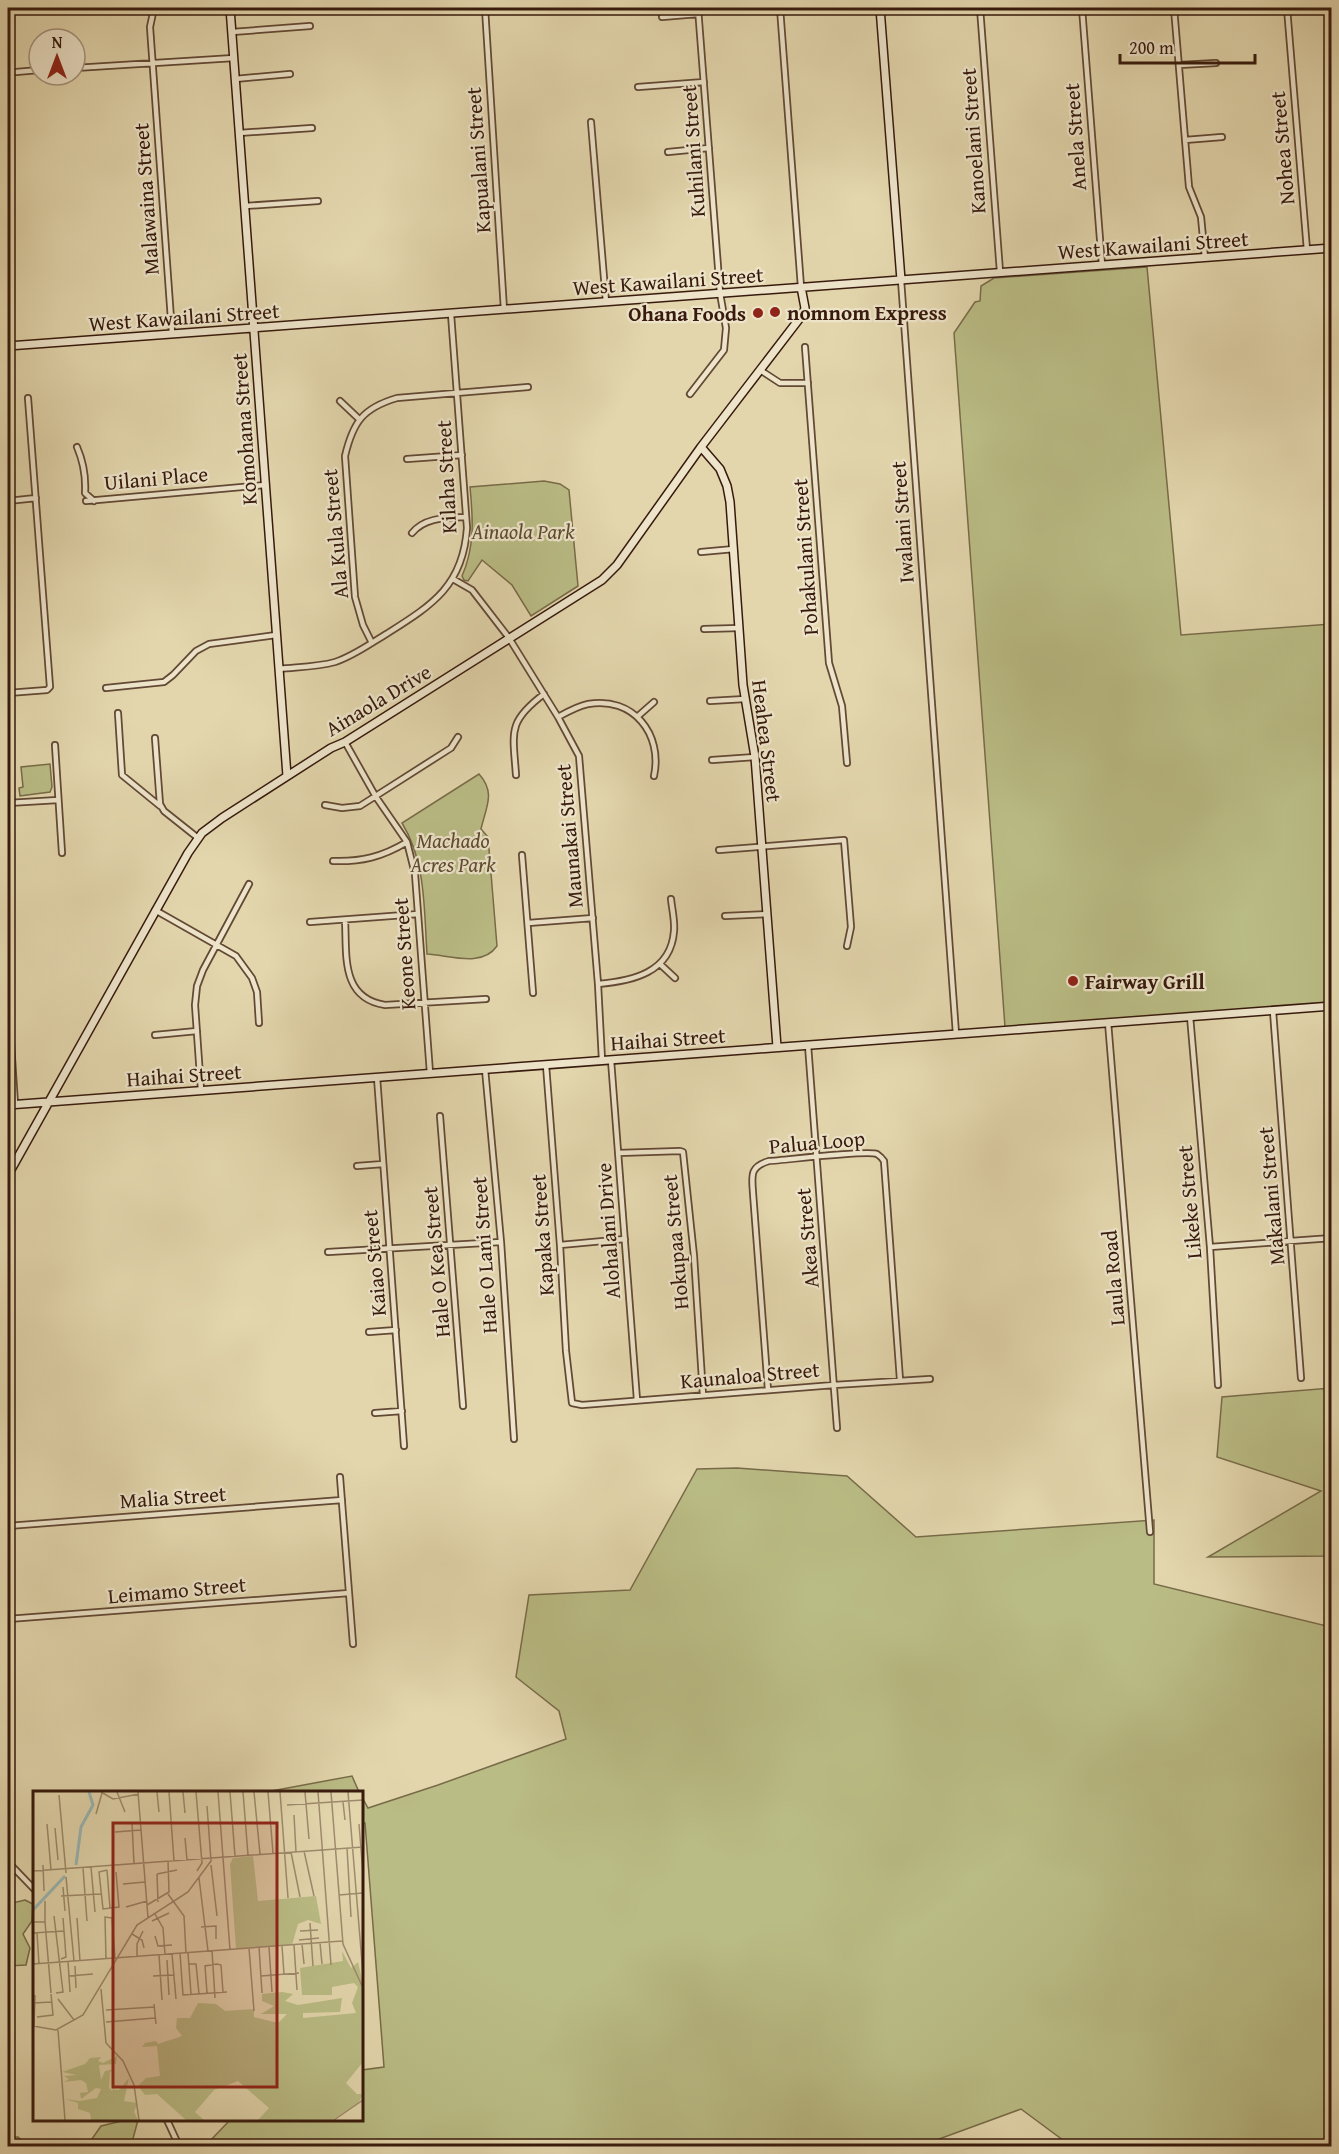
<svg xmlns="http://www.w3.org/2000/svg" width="1339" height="2154" font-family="'Gentium Book Plus',serif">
<rect width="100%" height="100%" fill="#e3d6ad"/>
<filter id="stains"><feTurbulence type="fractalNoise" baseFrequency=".00333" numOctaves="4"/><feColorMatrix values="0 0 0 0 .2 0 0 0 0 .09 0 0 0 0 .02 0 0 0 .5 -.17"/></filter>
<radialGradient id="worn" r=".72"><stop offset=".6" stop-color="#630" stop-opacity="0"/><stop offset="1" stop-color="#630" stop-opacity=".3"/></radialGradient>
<path fill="#babc85" stroke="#786b49" stroke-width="1.5" d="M1147 267 1181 635 1331 624V1003L1005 1027 954 333 975 302 980 301 981 286 994 278Z
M544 481 560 484 569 490 578 586 531 616 512 585 482 560 468 581 464 580 462 576C475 547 473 518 470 487Z
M50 764 52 787 50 792 20 796 19 788 23 787 21 767Z
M479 774C496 793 486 807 481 829L488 837 497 946C482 968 449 955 427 954 424 909 426 862 402 823Z
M1331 1388V1556L1208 1557 1321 1491 1217 1457 1222 1397Z
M737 1468 847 1476 916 1537 1154 1520V1584L1331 1627V2146H1071L1021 2109 920 2146H211L208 2143 230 2120H362V2070L384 2067 365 1823H362V1797L368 1808 438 1785 566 1739 559 1711 516 1677 529 1595 630 1590 697 1469Z
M352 1776 359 1792H266Z
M25 1900 33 1904 32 1921 23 1934 30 1948 26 1965 8 1966V1904Z
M126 2120H138L131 2146H87L101 2126Z
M8 2137H18L25 2143 24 2146H8Z"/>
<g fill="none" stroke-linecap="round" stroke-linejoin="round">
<g stroke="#624935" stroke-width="8">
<path id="street" d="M154 8 150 27 172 333
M485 8 504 310
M780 8 801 287
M980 8 1000 272
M1082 8 1102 265
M1174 8 1189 187 1201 217 1205 258
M1287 8 1307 250
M662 17 698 14
M232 32 310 26
M1179 65 1216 63
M75 68 234 58
M16 72 39 70
M235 79 290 74
M638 87 704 82
M591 122 606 302
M239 133 312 128
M1185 140 1222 137
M668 152 709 148
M245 206 318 201
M901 280 956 1034
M805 347 829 663 842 706 847 763
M760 370 780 383H808
M690 394 724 350 726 328 720 293 698 8
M340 401 359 419
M77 447C83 461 86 476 85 493L94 501
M407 459 462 455
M8 501 36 498
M86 501 265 485
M412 533C425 517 446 518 466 517
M701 552 734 549
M453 579 472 590 509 638 558 717 579 756 598 984 602 1060
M704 629 739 628
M372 643 363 625 355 597 345 456C353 422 363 408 397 398L528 387
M280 669C298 667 317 667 335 662 354 656 371 643 388 633 432 605 463 586 467 528L451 314
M106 688 164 682 173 675 196 651 209 644 276 635
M8 693 47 690 50 687 28 398
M710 701 745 699
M118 713 122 775 160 806
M558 717C567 712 578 706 588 704 633 696 663 734 654 776
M637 717 654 702
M155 738 160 804 164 811 198 838
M345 742 376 797 407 842 415 874 430 1073
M55 745 62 853
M712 760 755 757
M516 775C513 732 507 722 544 694
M8 803 58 800
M325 805 342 808 360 806 451 748 458 737
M719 850 844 840 851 927 847 946
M522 855 533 993
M333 861C361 862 382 857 407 842
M155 910 236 956 252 978 257 992 259 1023
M725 916 767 914
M345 920C347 954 340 998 385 1005L486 999
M310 922 418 914
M528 923 593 918
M660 964 675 978
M598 984C632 981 671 973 674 931 675 921 672 909 671 899
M8 996 15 1104
M1273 1011 1301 1378
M1190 1016 1210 1247 1218 1385
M1108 1022 1150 1532
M155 1035 197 1031
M808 1045 837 1428
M611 1060 637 1400
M546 1065 560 1245 566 1351 572 1403 582 1405 834 1385 930 1379
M485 1069 501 1242 514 1439
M377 1077 404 1446
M201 1090 195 1005 197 986 203 970 249 884
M440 1116 463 1406
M618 1153 680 1151 683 1152 694 1256 703 1395
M357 1166 383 1164
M560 1245 625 1239
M1210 1247 1332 1238
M328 1252 501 1242
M369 1332 396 1330
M768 1390 753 1193C752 1176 749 1167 769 1161 786 1160 867 1150 877 1154 880 1156 882 1158 884 1161L900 1380
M375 1413 402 1411
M340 1477 353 1644
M8 1526 342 1500
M8 1619 349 1593
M8 1862 34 1889
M167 2120 179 2146"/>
</g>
<g stroke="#371a0d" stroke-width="10">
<path id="secondary" d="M230 8 287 776
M880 8 901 280
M8 346 1332 248
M701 447 720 469 727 486 730 502 743 685 755 757 777 1047
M8 1105 1332 1006
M8 1175 188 853 202 833 222 818 331 748 345 742 602 580 617 565 701 447 803 314 805 308 801 287"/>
</g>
<use href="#street" stroke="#ede4ca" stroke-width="4.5"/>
<use href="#secondary" stroke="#ede4ca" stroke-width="7"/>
</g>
<g fill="#8f2418" stroke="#ede4ca" stroke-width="2">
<circle cx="775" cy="312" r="6"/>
<circle cx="758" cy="313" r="6"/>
<circle cx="1073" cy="981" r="6"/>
</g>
<g text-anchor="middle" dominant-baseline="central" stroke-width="4.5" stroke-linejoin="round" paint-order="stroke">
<g font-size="21" fill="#371a0d" stroke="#ede4ca">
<text transform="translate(1075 137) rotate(-94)">Anela Street</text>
<text transform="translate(973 141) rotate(-94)">Kanoelani Street</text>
<text transform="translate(1282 148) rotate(-95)">Nohea Street</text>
<text transform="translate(693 151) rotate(-94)">Kuhilani Street</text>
<text transform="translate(478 160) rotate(-94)">Kapualani Street</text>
<text transform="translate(146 199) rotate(-94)">Malawaina Street</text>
<text transform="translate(1153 245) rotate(-4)">West Kawailani Street</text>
<text transform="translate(668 281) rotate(-4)">West Kawailani Street</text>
<text transform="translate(184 317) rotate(-4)">West Kawailani Street</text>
<text transform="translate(244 429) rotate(-94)">Komohana Street</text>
<text transform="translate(446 477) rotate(-93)">Kilaha Street</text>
<text transform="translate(156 478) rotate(-5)">Uilani Place</text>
<text transform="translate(902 522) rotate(-94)">Iwalani Street</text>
<text transform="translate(335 534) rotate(-95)">Ala Kula Street</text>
<text transform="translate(805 557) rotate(-94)">Pohakulani Street</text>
<text transform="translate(378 700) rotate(-31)">Ainaola Drive</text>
<text transform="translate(767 741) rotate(83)">Heahea Street</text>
<text transform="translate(569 836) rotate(-95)">Maunakai Street</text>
<text transform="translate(404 954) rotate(-94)">Keone Street</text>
<text transform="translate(668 1039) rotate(-4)">Haihai Street</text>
<text transform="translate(184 1075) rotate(-4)">Haihai Street</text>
<text transform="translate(817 1142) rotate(-5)">Palua Loop</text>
<text transform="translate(1271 1196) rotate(-95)">Makalani Street</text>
<text transform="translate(1189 1202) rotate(-95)">Likeke Street</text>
<text transform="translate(608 1231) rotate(-94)">Alohalani Drive</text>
<text transform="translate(542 1235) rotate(-94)">Kapaka Street</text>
<text transform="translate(807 1238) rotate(-95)">Akea Street</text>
<text transform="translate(675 1242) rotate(-95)">Hokupaa Street</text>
<text transform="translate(484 1255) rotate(-94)">Hale O Lani Street</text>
<text transform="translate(436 1262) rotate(-95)">Hale O Kea Street</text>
<text transform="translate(374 1263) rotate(-95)">Kaiao Street</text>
<text transform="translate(1113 1278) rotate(-95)">Laula Road</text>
<text transform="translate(750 1375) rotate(-5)">Kaunaloa Street</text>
<text transform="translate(173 1497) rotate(-4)">Malia Street</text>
<text transform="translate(177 1590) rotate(-5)">Leimamo Street</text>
</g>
<g font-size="21" font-weight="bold" fill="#371a0d" stroke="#ede4ca" text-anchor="start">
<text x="787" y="312">nomnom Express</text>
<text x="746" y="313" text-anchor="end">Ohana Foods</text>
<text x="1085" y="981">Fairway Grill</text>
</g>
<g font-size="21" font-style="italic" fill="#5e4b31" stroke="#ede4ca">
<text x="523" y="531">Ainaola Park</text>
<text x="453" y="840">Machado<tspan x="453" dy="24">Acres Park</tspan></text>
</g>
</g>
<g transform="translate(33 1791)">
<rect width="330" height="330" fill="#e3d6ad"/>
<path d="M220 65 225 110 283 105 288 133 275 129 265 133 259 154 203 158 197 73 200 67ZM309 160 318 177 325 171 330 193V271L313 292 324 303H330L325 313 299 329H225L236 317 205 290 181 299 162 321 171 329H153L124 303 112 304 105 295 113 287 127 285 124 255 109 256 112 252 123 250 125 253 149 245 143 237 144 227H157L165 212 183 213 192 220 221 218V226L245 232 254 223H228L241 215 229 210V203L249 201 260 203 252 210 265 214 309 207 307 221 270 222V227L323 222 319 212 325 196 321 192 299 196V204H269L267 177 310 170ZM84 265 83 273 66 274 68 289 72 280 82 278 77 281 76 297 79 300 82 294 81 299H86L96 287 91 310 104 312 101 321 105 329H58L57 322 45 318V312L32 308 47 310 64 307 68 298 63 297 48 308 47 302 55 301 53 292 48 289 31 291 36 288 31 285 44 284 29 281 52 273 57 267 68 266 65 270 70 272Z" fill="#babc85"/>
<path fill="none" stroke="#99b7b4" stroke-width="3" d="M43 74 48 36 60 14 56 1M0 119 32 85"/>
<path fill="none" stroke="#9e8b6d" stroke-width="1.5" d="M68 1 80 8 106 3M84 1 92 21M105 1 115 127M124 1 126 21M136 1 141 70M150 1 152 22M163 1 169 72 164 80M185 1 197 159M197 1 202 65M210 1 215 64M221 1 227 63M235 1 240 62M247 1 255 107M272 1 276 48M285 1 298 174M298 1 310 153 330 197M315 1 330 184M26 4 33 82M310 11 312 29M254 14 330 9M63 23 69 2M261 24 263 61M99 32 101 73M14 33 18 79M326 33 330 83M22 37 25 69M82 41 108 39M152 47 154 69M314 57 318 126M271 60 281 105M258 61 267 106M10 74 11 100M178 74 184 125M58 76 62 121M50 77 54 130M74 79 66 81 70 118 86 116 83 81M74 79 77 117M0 80 330 56M124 83 125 111M124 83 144 79M33 86 41 170M166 87 175 160M90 93 112 91M30 96 32 120M135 103 151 125 153 162M306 104 330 102M28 105 68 103M114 114 136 101 135 70M93 116 114 110M122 123 130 137 132 163M21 125 30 201 23 202M44 127 47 170M119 130 136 122M0 131H12L18 202M12 131V110M277 132 280 175M168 136 183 135V148M267 140 285 139M0 142 31 140M4 142 6 173M99 143 109 149 111 157M122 145 125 155 139 154M266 149 286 147M287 152 289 173M269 153 271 173M261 154 264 199M249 155 251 183M226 156 229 202M236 156 239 201M216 157 221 220M179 160 182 207M147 162 150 204 194 201M155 162 158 203M139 163 143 208M126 164 129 209M104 165V153L110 140M28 168 33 166 30 127M73 168 72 126 79 127 82 167M134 169 136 204M35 171 37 201M0 173 309 150M155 173H163L166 203M42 175 43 197M36 185 60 183M120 185 141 184M228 185 266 182M68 198 73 252 90 270 101 294 106 329M174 202 172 175 184 173 188 174 190 201M25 208 41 229M0 212 19 211M121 213 123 233M73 219 122 216M4 226 20 224 18 203M73 231 122 227M0 235 23 239 50 224 104 134 155 101 178 70 174 15M1 235 2 204M25 239 32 329M301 329 330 309"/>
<path fill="#8f2418" fill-opacity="0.15" stroke="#8f2418" stroke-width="3" d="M80 32H244V296H80Z"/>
<rect width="330" height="330" fill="none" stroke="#371a0d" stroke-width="3"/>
</g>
<rect width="1339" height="2154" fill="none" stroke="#e3d6ad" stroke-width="30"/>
<rect x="9" y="9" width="1321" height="2136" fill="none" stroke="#371a0d" stroke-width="3"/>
<rect x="15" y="15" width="1309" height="2124" fill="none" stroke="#371a0d" stroke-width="1.5"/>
<g transform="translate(57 57)"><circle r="28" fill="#ede4ca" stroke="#a4937e" stroke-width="1.5"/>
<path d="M0-4.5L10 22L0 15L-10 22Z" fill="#8f2418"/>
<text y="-9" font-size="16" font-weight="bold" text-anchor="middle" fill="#371a0d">N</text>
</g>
<path d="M1120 54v9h135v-9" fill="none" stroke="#371a0d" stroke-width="3"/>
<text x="1129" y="54" font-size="18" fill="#371a0d" stroke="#ede4ca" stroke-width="4.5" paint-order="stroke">200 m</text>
<rect width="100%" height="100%" filter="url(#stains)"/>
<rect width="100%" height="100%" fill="url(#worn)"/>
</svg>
